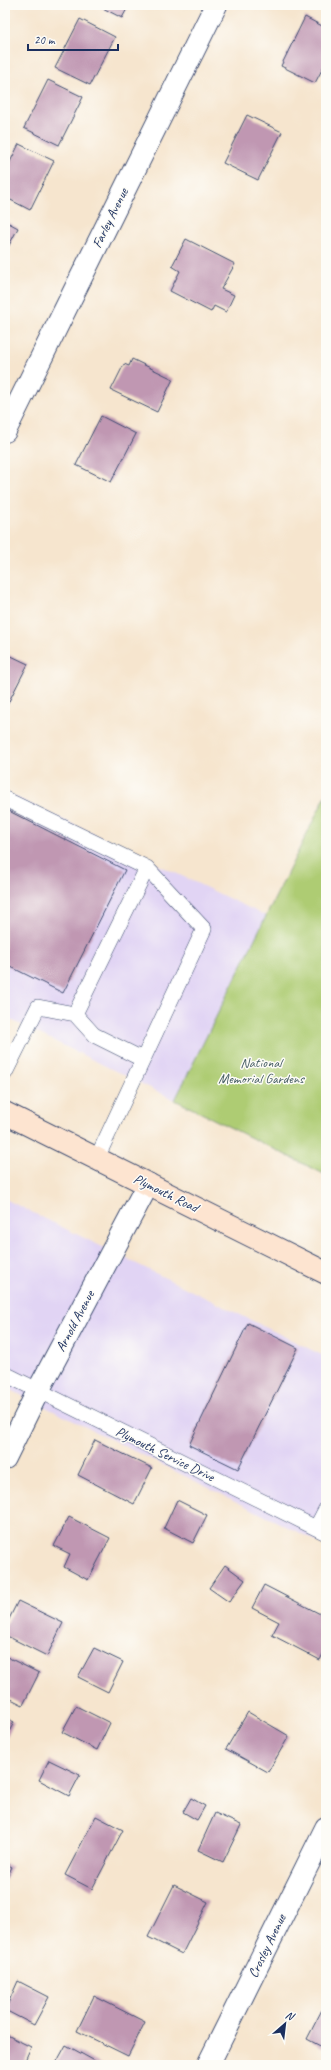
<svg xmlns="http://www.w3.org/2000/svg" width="331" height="2070" font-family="Caveat,sans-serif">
<rect width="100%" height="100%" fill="#fdfcf7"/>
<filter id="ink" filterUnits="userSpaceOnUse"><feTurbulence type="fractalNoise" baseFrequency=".025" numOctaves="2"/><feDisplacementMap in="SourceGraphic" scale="8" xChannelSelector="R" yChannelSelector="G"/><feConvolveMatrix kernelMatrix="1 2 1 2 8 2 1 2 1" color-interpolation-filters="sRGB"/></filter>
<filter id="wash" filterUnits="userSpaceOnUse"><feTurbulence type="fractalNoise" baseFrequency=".012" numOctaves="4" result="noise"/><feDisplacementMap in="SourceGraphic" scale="16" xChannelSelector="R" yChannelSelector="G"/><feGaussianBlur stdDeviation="0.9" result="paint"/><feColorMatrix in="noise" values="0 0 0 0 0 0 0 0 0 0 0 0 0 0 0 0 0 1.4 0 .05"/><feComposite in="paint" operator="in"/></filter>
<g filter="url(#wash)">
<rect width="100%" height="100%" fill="#f6e5ce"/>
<path fill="#e1d4f4" d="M5 792 266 916 175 1100 5 1017Z
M5 1199 326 1357V1546L5 1387Z"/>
<path fill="#aecc73" stroke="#647e68" d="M326 795V1175L175 1100Z"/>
<g id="blocks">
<path fill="#c097b2" d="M97 5H129L122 18Z
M305 17 326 28V62L315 83 281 66Z
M80 19 115 37 90 85 55 68Z
M48 80 83 97 59 145 24 128Z
M247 115 282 132 258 180 223 163Z
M19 144 54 161 30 210 5 197V172Z
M5 221 18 228 5 253Z
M186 239 235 264 221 289 234 295 226 312 214 306 211 312 170 291 180 271 172 266Z
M132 359 173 379 157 412 111 390 124 364 129 366Z
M101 416 136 434 111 482 76 465Z
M5 653 28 664 5 709Z
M5 809 125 870 63 993 5 964Z
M248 1323 298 1348 238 1469 189 1445Z
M95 1440 152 1468 134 1504 78 1475Z
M177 1500 207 1515 193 1543 164 1528Z
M69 1517 110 1538 88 1580 64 1567 70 1554 54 1546Z
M225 1565 245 1580 229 1602 209 1588Z
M264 1585 326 1617V1648L320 1660 272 1635 279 1622 252 1608Z
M18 1601 63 1623 47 1656 5 1635V1627Z
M94 1648 123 1662 108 1692 78 1677Z
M5 1656 39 1673 23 1705 5 1696Z
M76 1706 110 1723 97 1750 62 1732Z
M248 1712 289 1736 268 1772 226 1749Z
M5 1717 14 1722 5 1740Z
M49 1760 80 1775 69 1796 39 1780Z
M191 1798 205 1806 197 1820 183 1812Z
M215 1813 241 1825 223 1862 198 1850Z
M96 1816 123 1830 92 1889 65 1875Z
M5 1863 12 1867 5 1881Z
M174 1885 208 1902 182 1954 148 1937Z
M18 1981 49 1997 34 2025 5 2010Z
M94 1996 145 2022 128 2056 77 2031Z
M326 2002V2049L307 2039Z
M5 2034 31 2047 23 2065H5Z
M66 2045 102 2065H55Z"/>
</g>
</g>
<g filter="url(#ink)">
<use href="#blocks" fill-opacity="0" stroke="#3c4a6f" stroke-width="1"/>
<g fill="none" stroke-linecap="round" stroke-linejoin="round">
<g stroke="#3c4a6f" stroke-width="16">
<path id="service" d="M5 799 147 868 204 929 97 1158
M75 1014 147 868
M5 1073 38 1007 75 1014 94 1035 142 1059
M5 1374 326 1533
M316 1528 326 1509"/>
</g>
<g stroke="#3c4a6f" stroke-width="24">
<path id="minor" d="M5 431 216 5
M5 1458 38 1391 148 1184
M208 2065 326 1828"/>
</g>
<g stroke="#3c4a6f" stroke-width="24">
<path id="secondary" d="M5 1113 326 1273"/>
</g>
<use href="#service" stroke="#fff" stroke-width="15"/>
<use href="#minor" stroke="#fff" stroke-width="22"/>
<use href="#secondary" stroke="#fde4d0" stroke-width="22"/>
</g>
</g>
<g text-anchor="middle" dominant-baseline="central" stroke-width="3" stroke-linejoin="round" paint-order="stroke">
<g font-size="14" fill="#1b2f5e" stroke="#fdfcf7">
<text transform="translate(110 218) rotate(-64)">Farley Avenue</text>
<text transform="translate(166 1193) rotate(26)">Plymouth Road</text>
<text transform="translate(75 1321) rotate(-62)">Arnold Avenue</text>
<text transform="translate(165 1454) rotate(26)">Plymouth Service Drive</text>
<text transform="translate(267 1946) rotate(-64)">Crosley Avenue</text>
</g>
<g font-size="14" fill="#475e64" stroke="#fdfcf7">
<text x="261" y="1062">National<tspan x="261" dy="16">Memorial Gardens</tspan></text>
</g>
</g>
<rect width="331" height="2070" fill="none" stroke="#fdfcf7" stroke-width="20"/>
<g transform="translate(285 2024) rotate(28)" stroke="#fdfcf7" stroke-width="3" paint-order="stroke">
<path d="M0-3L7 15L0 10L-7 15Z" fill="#1b2f5e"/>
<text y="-6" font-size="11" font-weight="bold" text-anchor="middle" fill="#1b2f5e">N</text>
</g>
<path d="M28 44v6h90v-6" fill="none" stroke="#1b2f5e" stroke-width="2"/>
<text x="34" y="44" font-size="12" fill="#1b2f5e" stroke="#fdfcf7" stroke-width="3" paint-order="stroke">20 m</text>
</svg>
